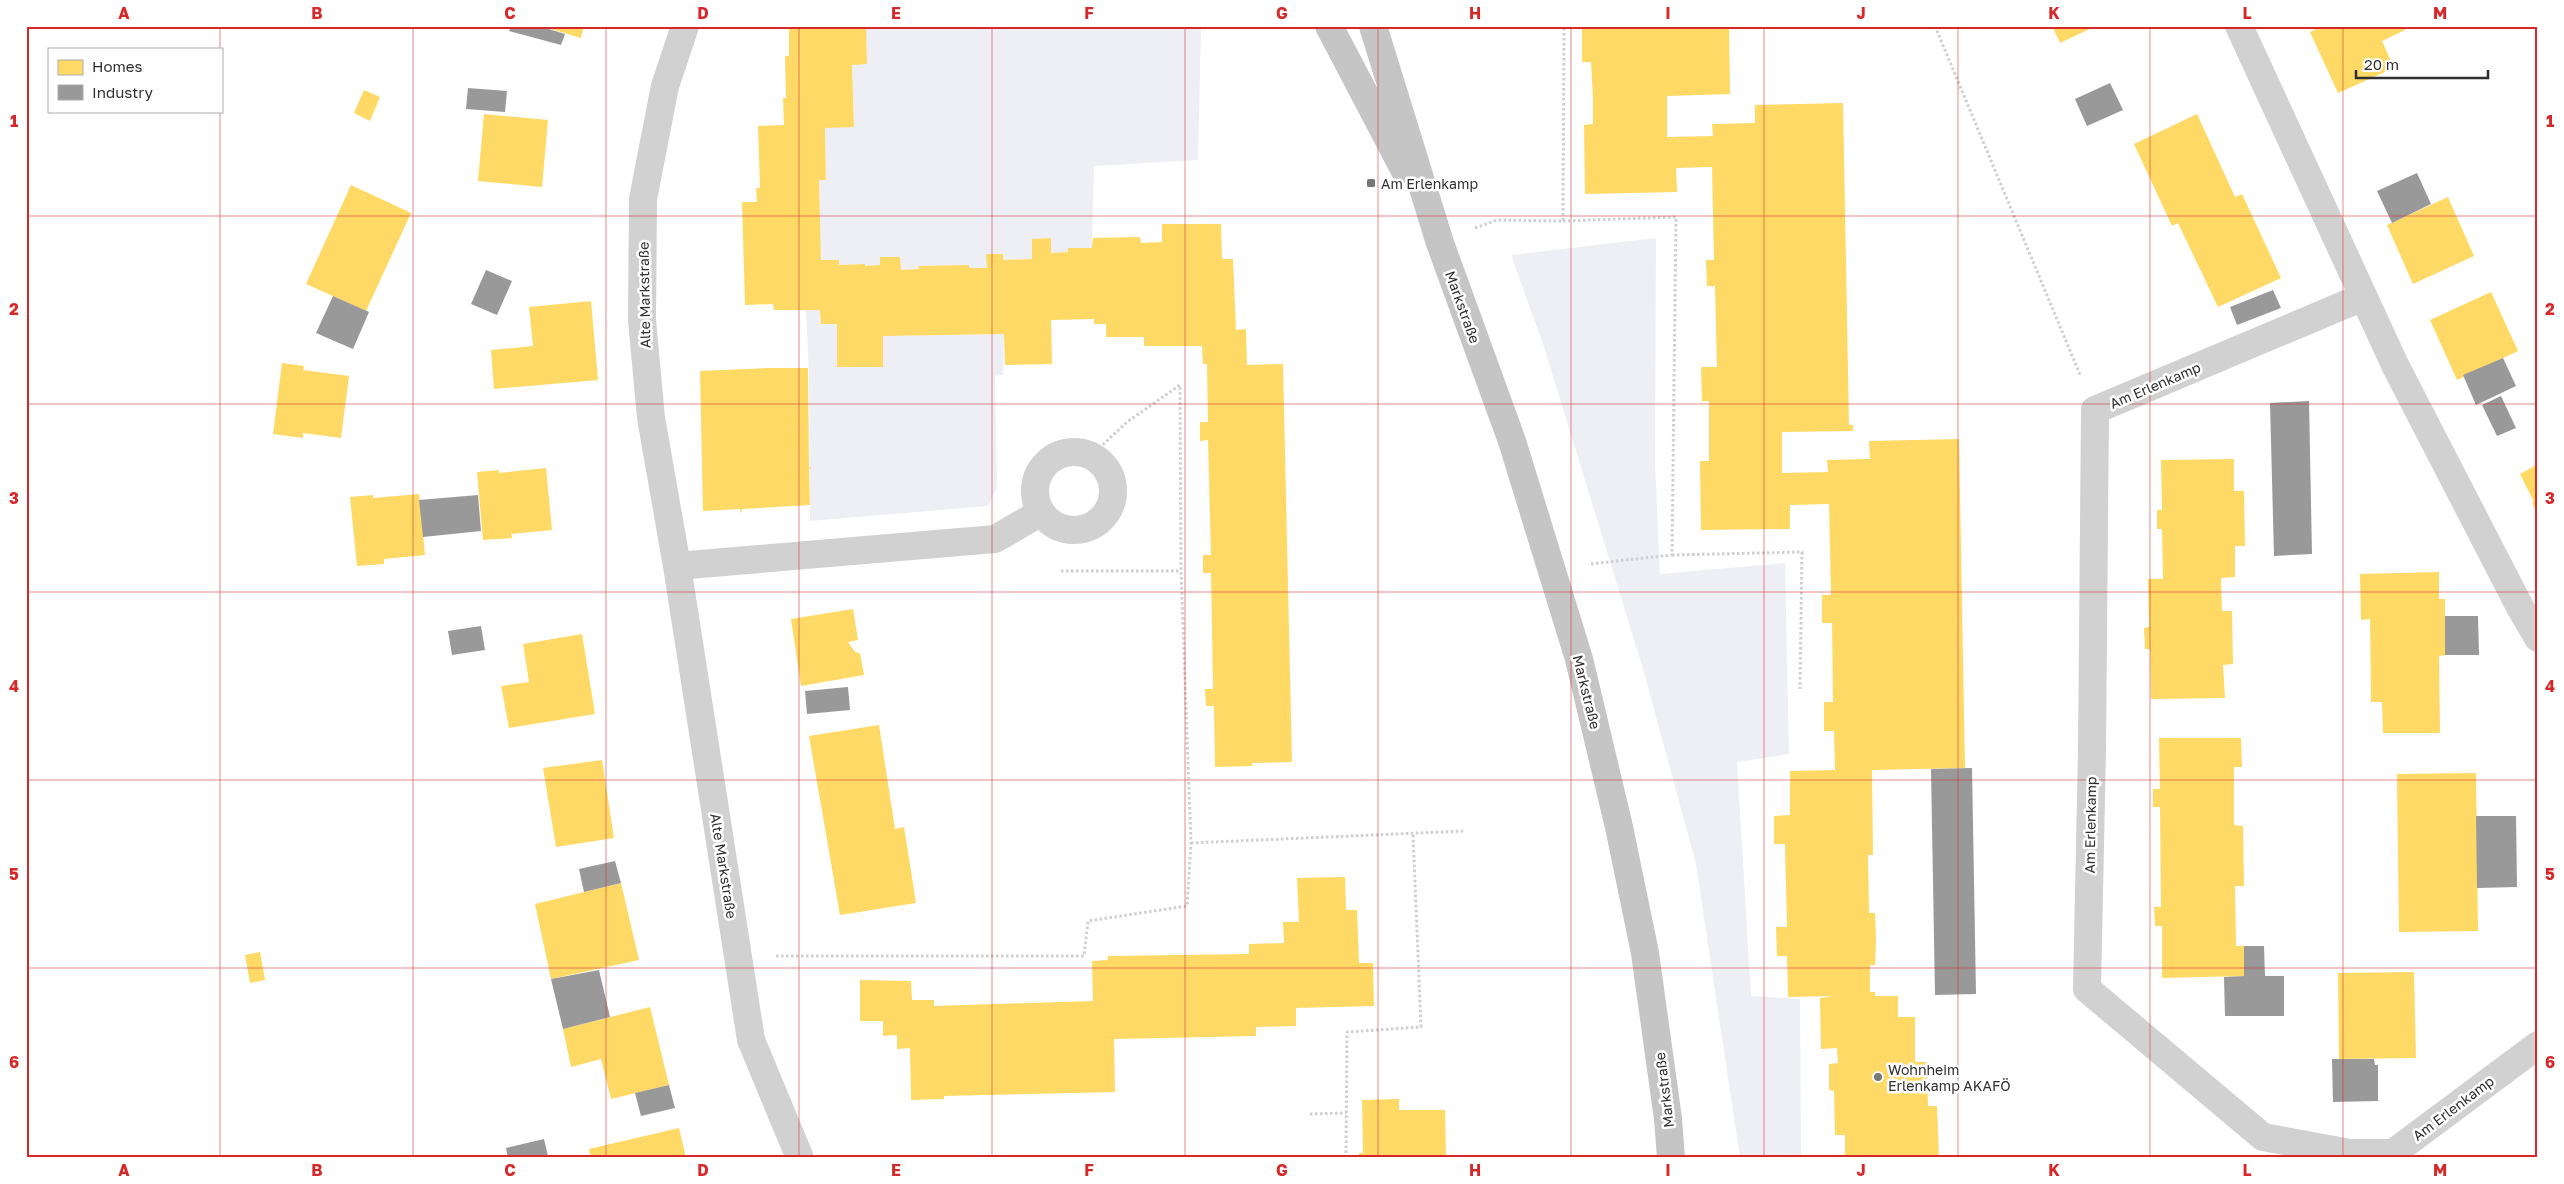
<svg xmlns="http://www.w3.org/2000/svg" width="2564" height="1184" font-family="'Golos Text',sans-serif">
<rect width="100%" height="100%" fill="#fff"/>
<path fill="#edeff5" d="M866 26H1201L1198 160 1094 166 1092 248H1068V252L1051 253V238L1032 239V259L1003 260 1002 254H987V268H969V265L918 266 919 269 901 270 900 257 881 258 880 265 865 266 864 264 839 265 838 260H821L819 180H826L825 127 854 126 852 65Z
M1656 238 1655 463 1660 574 1785 563 1789 754 1737 762 1751 996 1800 999 1801 1158H1740L1696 864 1643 669 1544 347 1511 255Z
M806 310H820L821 324H837L838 367H883V336L1004 334 1003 375 995 376 997 488 988 506 810 521 809 374Z"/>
<path fill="#ffd966" d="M541 26H584L581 38Z
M789 26H866L867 64 852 65 854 127 825 128 826 180H819L821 260H839V265L865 264V266L880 265V257H900L901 270 919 269 918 266 969 265V268H987L986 254H1003V260L1032 259V239L1051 238V253L1068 252V248H1092L1093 238 1140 237 1141 243 1162 242V224H1221L1222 259H1233L1236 330 1246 329 1247 365 1283 364 1292 762 1252 763V766L1215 767 1214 706H1206L1205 689H1213L1211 573H1203V555H1211L1208 440 1200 441V422H1208L1207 364H1203L1202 346H1144V337H1106V324H1094V319L1051 320 1052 364 1005 365 1004 334 883 336V367H837V324H821L820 310H774L773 304 745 305 742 202H757L756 188H760L758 126 784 125 783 98H786L785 56H789Z
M1598 26H1729L1730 94 1667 96V137L1713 136 1712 124 1755 123V105L1843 103 1849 425H1853V431L1782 432V473L1828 472 1827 460 1870 459 1869 441 1959 439 1965 768 1872 770 1873 855H1868L1869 913H1875L1876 940 1875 965H1870V992H1875V996H1898V1017H1915V1062H1927L1928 1106H1937L1939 1158H1845V1135H1835L1834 1091 1829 1090V1064L1838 1063 1837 1048 1821 1049 1820 998 1834 996 1788 997 1787 956H1777L1776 927H1787L1785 844H1774V816L1790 815V771L1835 770 1834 731H1824V702H1833L1832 623H1822V595H1831L1829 504 1790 505V529L1701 530 1700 461H1709V401H1702L1701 367H1717L1715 286H1707L1706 260H1714L1712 167 1676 168 1677 192 1585 194 1584 125 1593 124V99L1591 62H1582V28Z
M2052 26H2096L2060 43Z
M2323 26H2403L2405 30 2382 41 2394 68 2338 93 2310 32Z
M364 90 380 97 370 121 354 113Z
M484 114 548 120 542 187 478 181Z
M2197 114 2235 197 2242 194 2281 278 2218 307 2178 223 2172 226 2134 144Z
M351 185 411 213 366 311 306 284Z
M2448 197 2474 256 2413 284 2387 225Z
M2491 292 2518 351 2457 380 2430 320Z
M591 301 598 380 494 389 491 350 533 346 529 307Z
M282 363 304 366 303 370 349 376 341 438 303 433V438L273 434Z
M769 368H808L809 467 812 468 809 469 810 505 742 509 741 514 740 509 703 511 700 371Z
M2234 459V491H2244L2245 546H2235V577L2221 578 2222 611H2232L2233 664 2223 665 2225 698 2151 699 2150 649H2145L2144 628 2149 627 2148 579H2163L2162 529H2157V510H2162L2161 460Z
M2538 464V515L2532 503 2534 502 2520 474Z
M546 468 552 530 511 534 512 538 483 540 477 472 499 470V473Z
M419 494 425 555 384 559V564L357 566 350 497 373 495V498Z
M2439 572V599H2445V655L2439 656 2440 733H2383L2382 702H2371L2370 619 2361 620 2360 574Z
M853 609 858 640 848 642 855 652 860 653 864 675 801 686 791 619Z
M582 634 595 714 509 728 501 686 529 682 523 644Z
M879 725 895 829 904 827 916 903 840 915 809 736Z
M2159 738H2241L2242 767H2234V825L2243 826 2244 886H2235L2236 946H2244V976L2162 978V926H2155L2154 907H2161L2160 807H2153V789H2160Z
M602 760 614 838 556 847 543 768Z
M2476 773 2478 931 2399 932 2397 774Z
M1345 877 1346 910H1357L1359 963H1373L1374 1006 1296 1008V1026L1256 1027V1036L1114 1039 1115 1092 944 1096V1099L911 1100 910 1048 897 1049V1035L883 1036V1021H860V980L911 981 912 1000H934V1006L1093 1001 1092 961 1108 960V956L1249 954V944L1284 943 1283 922H1299L1297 878Z
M621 883 639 960 551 979 535 904Z
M260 952 265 980 250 983 245 955Z
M2414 972 2416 1058 2339 1059 2338 973Z
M650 1007 669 1085 611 1099 601 1059 571 1067 563 1029Z
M1399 1099V1110H1445L1446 1158H1359V1153H1363L1362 1100Z
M679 1128 686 1158H591L589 1149Z"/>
<path fill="#999" d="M511 26H539L565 34 561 45 509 31Z
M2110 83 2123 110 2087 126 2075 99Z
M468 88 507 91 505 112 466 109Z
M2417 173 2431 204 2392 223 2377 191Z
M486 270 512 281 497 315 471 304Z
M2273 290 2281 308 2237 325 2230 307Z
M333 296 369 312 353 349 316 333Z
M2503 358 2516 386 2476 405 2463 375Z
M2501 396 2516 428 2497 436 2482 405Z
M2309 401 2312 554 2274 556 2270 403Z
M478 495 481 531 423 537 419 500Z
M2445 616H2478L2479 655H2445Z
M481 626 485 650 452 655 448 631Z
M848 687 850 710 807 714 805 691Z
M1972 768 1976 994 1935 995 1931 769Z
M2476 816H2516L2517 887 2477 888Z
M615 861 621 883 584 892 579 869Z
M2244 946H2264L2265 976H2284V1016H2225L2224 977 2244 976Z
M599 970 610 1017 563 1029 551 979Z
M2332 1059H2374L2375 1065H2378V1101L2333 1102Z
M669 1085 675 1108 641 1116 635 1093Z
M544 1139 548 1156 508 1158 506 1148Z"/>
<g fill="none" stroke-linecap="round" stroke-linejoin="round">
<path stroke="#cfcfcf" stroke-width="3" stroke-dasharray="2.5 2.5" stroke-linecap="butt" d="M1935 26 2081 377
M1563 221 1676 217 1672 555 1589 564
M1475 228 1497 220 1563 221 1564 26
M1672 555 1802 552 1800 689
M1061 571H1181
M1191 843 1464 831
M776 956H1084L1088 921 1187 906 1191 843 1181 571 1180 385 1127 422 1092 455
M1310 1114 1346 1113
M1346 1158 1347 1032 1421 1027 1413 834"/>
<path stroke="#d1d1d1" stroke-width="28" d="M685 26 665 86 643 199 642 320 651 418 677 566 751 1040 800 1158
M2239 26 2395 365 2521 609 2538 638
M2363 297 2095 410 2092 750 2087 989 2263 1137 2350 1153H2393L2538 1045
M1035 491a39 39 0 1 1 78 0a39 39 0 1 1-78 0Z
M677 566 995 539 1040 513"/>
<path stroke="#c5c5c5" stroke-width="28" d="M1329 26 1404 169
M1373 26 1440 243 1512 441 1579 659 1619 827 1645 953 1668 1119 1671 1158"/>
</g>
<path fill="none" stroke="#d62828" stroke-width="1" stroke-opacity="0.55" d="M220 26V49M413 26V1158M606 26V1158M799 26V1158M992 26V1158M1185 26V1158M1378 26V1158M1571 26V1158M1764 26V1158M1958 26V1158M2150 26V1158M2343 26V1158M220 111V1158M26 216H2538M26 404H2538M26 592H2538M26 780H2538M26 968H2538"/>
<g fill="#787878" stroke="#fff" stroke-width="2">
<rect x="1366" y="178" width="10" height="10" rx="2.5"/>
<circle cx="1878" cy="1077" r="5"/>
</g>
<g text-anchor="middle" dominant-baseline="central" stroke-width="5" stroke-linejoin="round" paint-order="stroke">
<g font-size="14" fill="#2f2f2f" stroke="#fff" text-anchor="start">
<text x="1381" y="183">Am Erlenkamp</text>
<text x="1888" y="1069">Wohnheim<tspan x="1888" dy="16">Erlenkamp AKAFÖ</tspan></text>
</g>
<g font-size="14" fill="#2f2f2f" stroke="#fff">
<text transform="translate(644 295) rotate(-91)">Alte Markstraße</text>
<text transform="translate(1463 307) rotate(70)">Markstraße</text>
<text transform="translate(2155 385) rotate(-23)">Am Erlenkamp</text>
<text transform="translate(1587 692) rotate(76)">Markstraße</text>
<text transform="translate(2090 825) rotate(-89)">Am Erlenkamp</text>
<text transform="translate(724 866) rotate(81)">Alte Markstraße</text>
<text transform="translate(1664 1090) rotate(-97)">Markstraße</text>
<text transform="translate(2453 1108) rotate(-37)">Am Erlenkamp</text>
</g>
</g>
<rect width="2564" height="1184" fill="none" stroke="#ffffff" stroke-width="55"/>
<rect x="48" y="48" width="175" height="65" fill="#ffffff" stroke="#acacac"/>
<rect x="58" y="60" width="25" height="15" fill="#ffd966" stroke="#acacac"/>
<text x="92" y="72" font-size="15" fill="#2f2f2f">Homes</text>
<rect x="58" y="85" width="25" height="15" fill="#999999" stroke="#acacac"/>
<text x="92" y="98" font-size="15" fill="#2f2f2f">Industry</text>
<path d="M2356 70v8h132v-8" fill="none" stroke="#2f2f2f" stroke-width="2.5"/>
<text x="2364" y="70" font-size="15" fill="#2f2f2f" stroke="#ffffff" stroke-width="4" paint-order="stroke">20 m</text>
<rect x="28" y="28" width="2508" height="1128" fill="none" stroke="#d62828" stroke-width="2"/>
<g font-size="16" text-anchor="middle" font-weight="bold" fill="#d62828">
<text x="124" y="19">A</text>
<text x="317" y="19">B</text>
<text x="510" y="19">C</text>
<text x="703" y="19">D</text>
<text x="896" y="19">E</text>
<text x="1089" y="19">F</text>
<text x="1282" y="19">G</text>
<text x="1475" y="19">H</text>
<text x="1668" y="19">I</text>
<text x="1861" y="19">J</text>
<text x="2054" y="19">K</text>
<text x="2247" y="19">L</text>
<text x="2440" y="19">M</text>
<text x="14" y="127">1</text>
<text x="2550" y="127">1</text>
<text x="14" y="315">2</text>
<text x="2550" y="315">2</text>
<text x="14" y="504">3</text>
<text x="2550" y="504">3</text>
<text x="14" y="692">4</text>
<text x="2550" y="692">4</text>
<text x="14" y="880">5</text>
<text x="2550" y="880">5</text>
<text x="14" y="1068">6</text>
<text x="2550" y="1068">6</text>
<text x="124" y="1176">A</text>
<text x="317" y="1176">B</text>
<text x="510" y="1176">C</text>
<text x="703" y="1176">D</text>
<text x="896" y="1176">E</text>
<text x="1089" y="1176">F</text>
<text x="1282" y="1176">G</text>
<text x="1475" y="1176">H</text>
<text x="1668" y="1176">I</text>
<text x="1861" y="1176">J</text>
<text x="2054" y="1176">K</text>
<text x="2247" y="1176">L</text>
<text x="2440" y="1176">M</text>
</g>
</svg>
